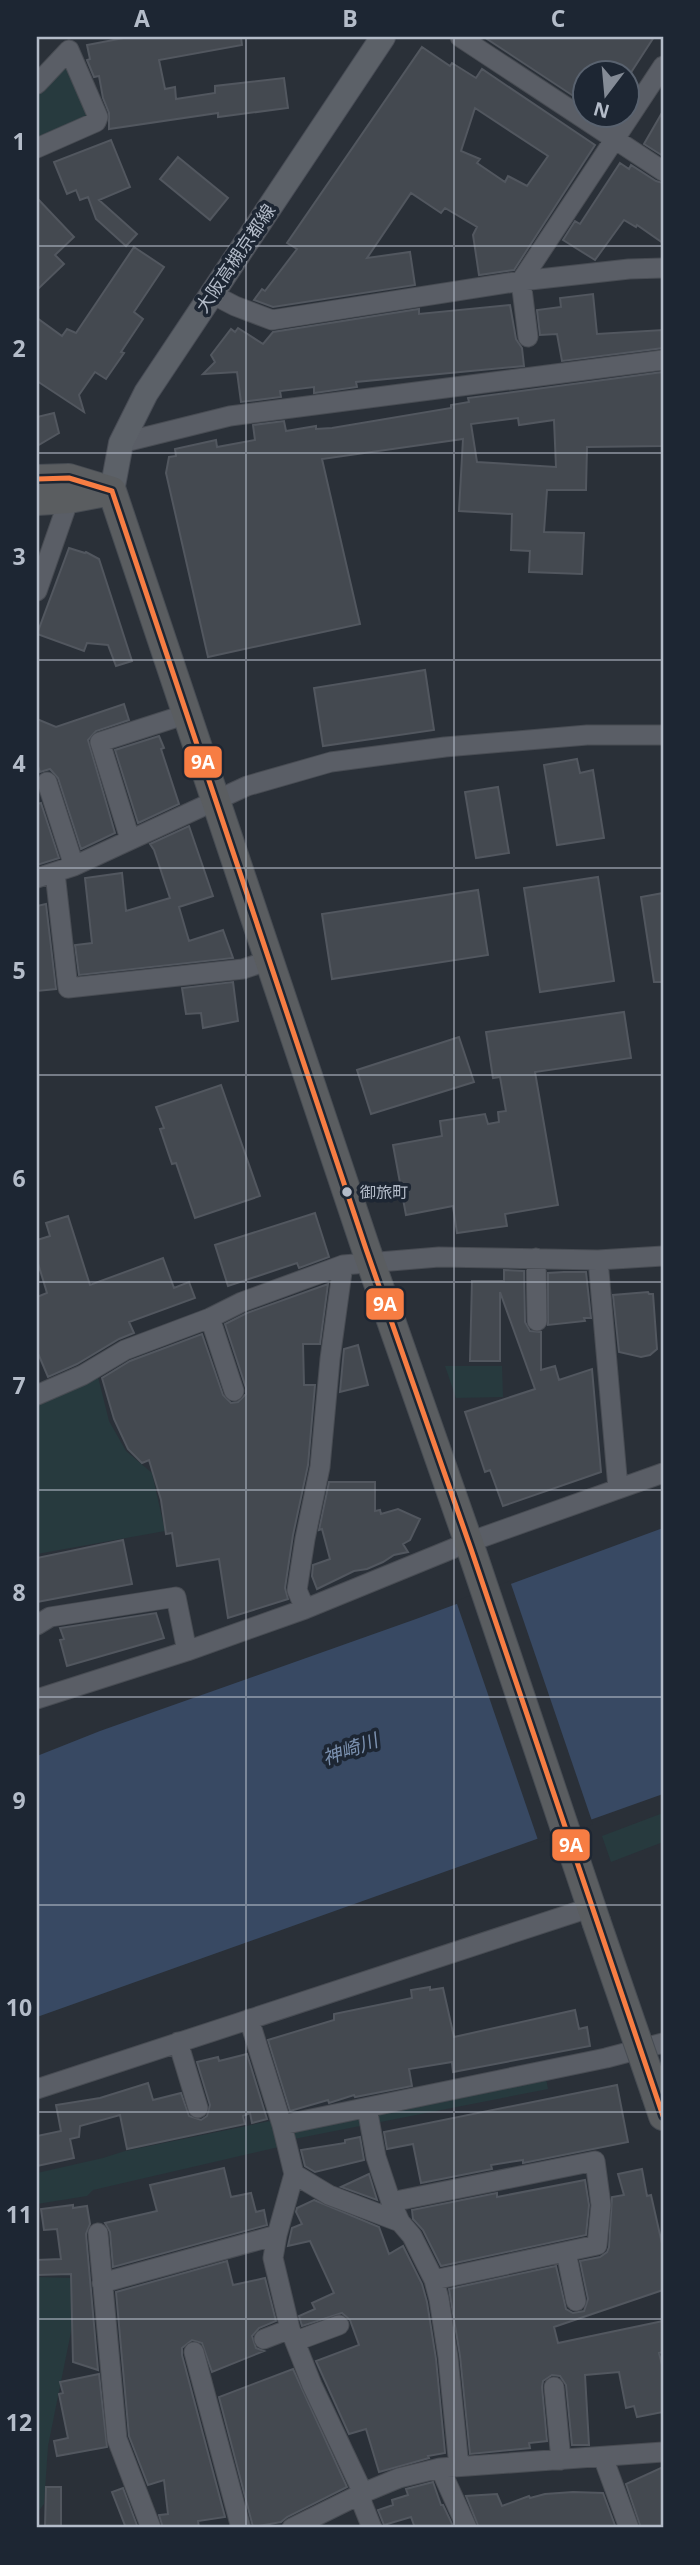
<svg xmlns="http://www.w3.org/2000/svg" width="700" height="2565" font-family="'Open Sans','Noto Sans JP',sans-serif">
<rect width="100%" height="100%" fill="#2a3038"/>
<path fill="#273a3e" d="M61 65 70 66 89 111 86 120 37 144V90Z
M445 1366H502L503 1397 456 1398Z
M98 1377 109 1421 126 1451 152 1473 165 1531 37 1554V1405Z
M663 1813V1842L611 1862 602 1836Z
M546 2078 548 2089 294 2139 283 2146 93 2190 87 2196 37 2204V2173L103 2158 125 2151 275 2120Z
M37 2277 71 2278 73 2322 48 2446 44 2504 37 2513Z"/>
<path fill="#384963" d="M663 1528V1794L37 2017V1756L100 1731 416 1619Z"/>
<path fill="#2a3038" d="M510 1581 593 1824 539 1843 456 1601Z"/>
<path fill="#444950" stroke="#52575f" stroke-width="2" fill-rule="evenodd" d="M129 37H241L242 45 159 60 165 89 175 87 176 99 215 93V86L284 78 288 108 218 117V113L109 129V113L103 98 99 76 94 77 87 60 90 59 87 45Z
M484 37H654L630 74H584V103Z
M422 47 450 66 452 63 476 78 482 69 595 145 514 270 479 275 473 235 477 227 445 208 441 213 411 193 367 258 410 252 415 285 273 307 254 300 262 289 265 291 297 249 287 243ZM475 108 548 156 527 186 508 176 505 182 477 163 480 159 461 151Z
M663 111V156L644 144Z
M111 140 130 187 99 200 137 234 126 246 96 219 88 197 80 200 76 190 67 194 54 162Z
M178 157 228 198 210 220 160 179Z
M620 163 629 169 631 165 656 181 663 183V243L637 225 636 227 624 220 595 260 563 240 575 221 580 224Z
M37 198 74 237 55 255 64 264 37 290Z
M134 247 164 267 134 312 143 319 121 352 124 353 106 379 95 372 79 395 84 412 37 381V318L62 336 67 329 76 333Z
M593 294 597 334 663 330V348L562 361 557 334 540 335 537 310 561 307 560 298Z
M510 305 516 339 522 348 524 366 356 382 357 387 314 393V387L280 391 281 397 241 402 237 372 203 374 215 362 211 355 231 329 235 332 238 328 263 344 273 332 419 309V314Z
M663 372V446L587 447 586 490H547L544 532 584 533 582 574 529 572 530 551 511 550 512 514 459 511 463 439 322 459 360 624 208 657 166 473 169 457 176 456 175 449 216 440 217 447 255 440 253 425 284 421 286 431 316 426V429L332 428 451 408V405L469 402 468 398ZM518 418 519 425 554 420 556 467 477 462 471 424Z
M54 413 59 433 37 446V417Z
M69 548 85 553 86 552 99 559 132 661 116 666 108 645 87 643 84 651 37 634Z
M425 670 434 730 323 746 314 688Z
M124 704 129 720 96 731 88 740 115 833 81 849 58 778 50 769 40 772 37 763V719L56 727Z
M159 736 164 748 161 749 179 804 138 823 115 750Z
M577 759 580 773 593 770 604 838 557 845 544 765Z
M498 787 509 853 476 858 465 792Z
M41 803 59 858 37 865V804Z
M189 826 213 896 179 907 189 941 223 930 233 958 79 975 75 945 92 943 85 878 122 873 126 911 170 898 154 850 150 844Z
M598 877 614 981 540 992 524 888Z
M478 890 488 955 332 979 322 914Z
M663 893V982H654L641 897Z
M46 904 56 989 37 991V906Z
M233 982 238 1021 203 1028 201 1013 186 1014 182 988Z
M624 1012 631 1058 535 1072 558 1205 505 1214 507 1226 457 1233 453 1206 406 1215 393 1145 442 1136 440 1121 485 1114 488 1124 499 1122 498 1112 506 1111 500 1077 493 1078 486 1032Z
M459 1037 474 1082 371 1114 357 1070Z
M221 1085 260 1196 195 1218 176 1163 172 1164 160 1129 164 1128 156 1107Z
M315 1213 329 1257 299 1268 297 1263 228 1286 215 1245Z
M68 1216 90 1285 163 1258 174 1288 189 1282 195 1298 129 1322 134 1333 119 1339 77 1364 48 1377 37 1351V1297L47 1293 37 1260V1240L50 1236 46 1223Z
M504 1270 524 1271 525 1322 530 1331 541 1332V1370L555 1366 559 1380 592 1369 601 1472 503 1506 490 1470 485 1472 465 1412 535 1389 500 1292V1361H470L472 1281H504Z
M564 1272H586L591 1318H584L585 1321 548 1325V1273Z
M328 1284 320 1344H303L304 1385H315L308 1465 293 1535 285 1588 288 1599 228 1618 219 1559 177 1566 172 1533 166 1534 161 1500 149 1460 142 1463 128 1449 114 1419 102 1378 130 1361 202 1334 223 1395 231 1403 238 1402 246 1394V1388L225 1324 247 1313Z
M648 1292 649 1294H653L657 1349 650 1355 641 1357 619 1352 613 1295Z
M358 1345 368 1385 340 1392 344 1349Z
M329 1482H375V1511L380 1510 381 1514 398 1509 420 1519 410 1540 403 1544 408 1552 394 1555 383 1562 367 1569 354 1571 317 1589 312 1576 313 1565 330 1559 322 1529 319 1530Z
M123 1540 132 1584 37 1602V1558Z
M156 1613 164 1638 67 1666 60 1640 64 1639 60 1628Z
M430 1987V1990L443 1988 454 2037 575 2010 579 2029 587 2027 590 2046 453 2072 452 2062 409 2069 412 2086 355 2097 354 2095 329 2103 328 2100 290 2111 268 2040 334 2020V2014L412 1998 411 1990Z
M247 2054 267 2119 252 2123 250 2113 243 2116 245 2124 127 2149 120 2115 80 2126 79 2137 70 2139 74 2158 37 2166V2136L61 2131 56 2105 100 2098 148 2083 153 2100 181 2093 189 2116 201 2120 207 2116 210 2105 197 2062 218 2057 219 2061Z
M617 2085 628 2142 523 2163V2160L491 2165 492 2169 421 2183 413 2144 387 2149 384 2132Z
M360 2137 364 2160 315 2172 305 2166 301 2150 345 2143V2140Z
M224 2168 231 2197 251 2193 256 2212 264 2210 267 2225 113 2267 110 2232 105 2223 157 2211 150 2185Z
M642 2169 647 2196 651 2195 663 2248V2290L554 2327 558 2343 663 2321V2352L659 2353 663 2369V2412L637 2417 634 2406 626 2408 619 2372 585 2375 589 2445H572L566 2385 560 2376 552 2375 543 2381 542 2387 547 2441 529 2443 530 2448 470 2454 460 2356 449 2289 556 2266 566 2309 573 2313 584 2311 588 2299 580 2261 600 2257 607 2252 609 2247 612 2197 624 2195 618 2174Z
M369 2174 377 2200 341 2187Z
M585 2180 589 2205 586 2235 441 2266 423 2230 413 2219 412 2210 497 2193V2197Z
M314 2200 379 2227 389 2254 403 2246 422 2284 427 2302 436 2359 445 2453 428 2456 429 2458 379 2472 366 2429 349 2434 316 2361 359 2345 350 2320 342 2313 302 2326 299 2316 315 2309 312 2303 334 2293 310 2241 288 2246 292 2228 302 2224 296 2212 297 2208Z
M73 2205V2208L87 2206 90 2224 86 2234 98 2370 73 2362 71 2274 37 2275V2260L61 2259 57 2229 44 2230 41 2209Z
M227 2261 233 2285 265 2278 276 2321 259 2328 252 2336 256 2348 264 2351 212 2372 202 2343 192 2340 182 2348V2355L225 2517 198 2521 199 2528H163L159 2515 168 2514 164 2480 148 2485 129 2436 116 2292Z
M293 2369 347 2487 287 2517 281 2522 253 2527 219 2397Z
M99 2374 107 2447 57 2456 54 2441 68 2438 59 2394 63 2393 60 2382Z
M663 2467V2525L654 2528H641L626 2484Z
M433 2482 441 2505H443L454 2528H415L411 2517 384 2525 378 2510 393 2505 392 2500 408 2495 406 2489Z
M46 2487H61V2528H45Z
M123 2488 138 2528H126L112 2492Z
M573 2492 603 2493 616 2528H479L466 2496 497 2494 502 2506 529 2496 530 2498 545 2494Z"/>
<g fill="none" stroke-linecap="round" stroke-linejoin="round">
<g stroke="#484c53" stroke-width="21">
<path id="minor" d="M460 37 663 171
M37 84 69 50 98 117 96 122 37 148
M210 293 235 306 272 320 521 281 629 269 663 268
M528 337 521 281 663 66
M121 443 230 416 663 360
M37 591 69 499
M47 782 74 866
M130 839 100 742 187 714
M55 873 68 988 243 969 270 960
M37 878 74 866 247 786 331 762 445 747 587 735H663
M536 1258 537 1321
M598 1260 618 1488
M210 1318 234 1391
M37 1395 83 1375 125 1350 210 1318 242 1302 343 1265 439 1257 598 1260 663 1256
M305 1609 297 1590 305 1539 320 1467 330 1359 343 1265
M37 1625 50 1617 176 1597 187 1651
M37 1699 187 1651 305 1609 469 1542 663 1473
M249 2019 282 2125 294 2174 277 2235 273 2258 290 2329 312 2385 363 2493 362 2503 372 2528
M178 2042 198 2108
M37 2089 592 1907
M367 2108 376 2157 391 2202 400 2222 412 2236 434 2280 439 2299 448 2357 459 2467
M282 2125 606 2058 663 2043
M294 2174 329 2195 400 2222
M391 2202 595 2161 601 2205 597 2245 434 2280
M98 2233 117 2439 151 2528
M566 2252 576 2301
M102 2283 277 2235
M264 2339 290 2329
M296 2341 339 2325
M194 2352 241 2528
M554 2387 561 2460
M603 2457 629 2528
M440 2468 467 2528
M292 2528 363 2493 399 2478 440 2468 663 2452"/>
</g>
<g stroke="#484c55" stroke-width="26">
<path id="major" d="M112 491 121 443 146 393 383 37"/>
</g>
<g stroke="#474c53" stroke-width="30">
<path id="highway" d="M37 479 69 478 112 491
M112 491 366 1249 471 1549 596 1921
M37 501 69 499 106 492
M656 2095 663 2116"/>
</g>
<use href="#minor" stroke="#5a5e66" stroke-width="19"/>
<use href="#major" stroke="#5c6168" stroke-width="24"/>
<use href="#highway" stroke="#5a5d60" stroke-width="28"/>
<g stroke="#474c53" stroke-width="30" stroke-linecap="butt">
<path id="highway-bridge" d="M596 1921 656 2095"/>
</g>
<use href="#highway-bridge" stroke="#5a5d60" stroke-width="28"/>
<g stroke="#1d2633" stroke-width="10">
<path id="bus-1" d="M37 479 69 478 112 491
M112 491 366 1249 471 1549 663 2116"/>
</g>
<use href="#bus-1" stroke="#f77d43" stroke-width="5"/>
</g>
<path fill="none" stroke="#b4bcc9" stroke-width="2" stroke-opacity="0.55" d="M246 37V2528M454 37V2528M37 246H663M37 453H663M37 660H663M37 868H663M37 1075H663M37 1282H663M37 1490H663M37 1697H663M37 1905H663M37 2112H663M37 2319H663"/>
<circle fill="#b4bcc9" stroke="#1d2633" stroke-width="2.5" cx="347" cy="1192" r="6"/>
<g text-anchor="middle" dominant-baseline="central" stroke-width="7" stroke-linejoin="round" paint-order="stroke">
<g font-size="16" fill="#b4bcc9" stroke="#1d2633" text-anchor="start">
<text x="360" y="1192">御旅町</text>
</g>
<g font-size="18" fill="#b4bcc9" stroke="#1d2633">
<text transform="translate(235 258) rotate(-56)">大阪高槻京都線</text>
</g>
<g font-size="19" font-style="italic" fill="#7c92b1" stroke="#1d2633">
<text transform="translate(350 1749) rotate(-20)">神崎川</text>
</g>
</g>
<g stroke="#1d2633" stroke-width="2.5">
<rect x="183" y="745" width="40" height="34" rx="7" fill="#f77d43"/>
<rect x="365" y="1287" width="40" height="34" rx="7" fill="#f77d43"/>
<rect x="551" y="1828" width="40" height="34" rx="7" fill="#f77d43"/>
</g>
<g font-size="19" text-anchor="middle" font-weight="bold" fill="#fff">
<text x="203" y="769">9A</text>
<text x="385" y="1311">9A</text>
<text x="571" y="1852">9A</text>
</g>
<rect width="700" height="2565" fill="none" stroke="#1d2633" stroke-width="77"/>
<g transform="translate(606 94) rotate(196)"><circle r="33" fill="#1d2633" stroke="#59626f" stroke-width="2"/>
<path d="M0-5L12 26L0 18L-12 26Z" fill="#848b96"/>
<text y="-10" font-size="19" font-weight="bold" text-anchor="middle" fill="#b4bcc9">N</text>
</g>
<rect x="38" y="38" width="624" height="2488" fill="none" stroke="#b4bcc9" stroke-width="2.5"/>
<g font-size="23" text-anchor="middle" font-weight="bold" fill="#b4bcc9">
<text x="142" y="27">A</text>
<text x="350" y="27">B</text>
<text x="558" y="27">C</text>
<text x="19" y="150">1</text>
<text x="19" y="357">2</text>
<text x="19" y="565">3</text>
<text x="19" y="772">4</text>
<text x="19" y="979">5</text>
<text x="19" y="1187">6</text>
<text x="19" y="1394">7</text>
<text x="19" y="1601">8</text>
<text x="19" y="1809">9</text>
<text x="19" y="2016">10</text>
<text x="19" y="2223">11</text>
<text x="19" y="2431">12</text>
</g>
</svg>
